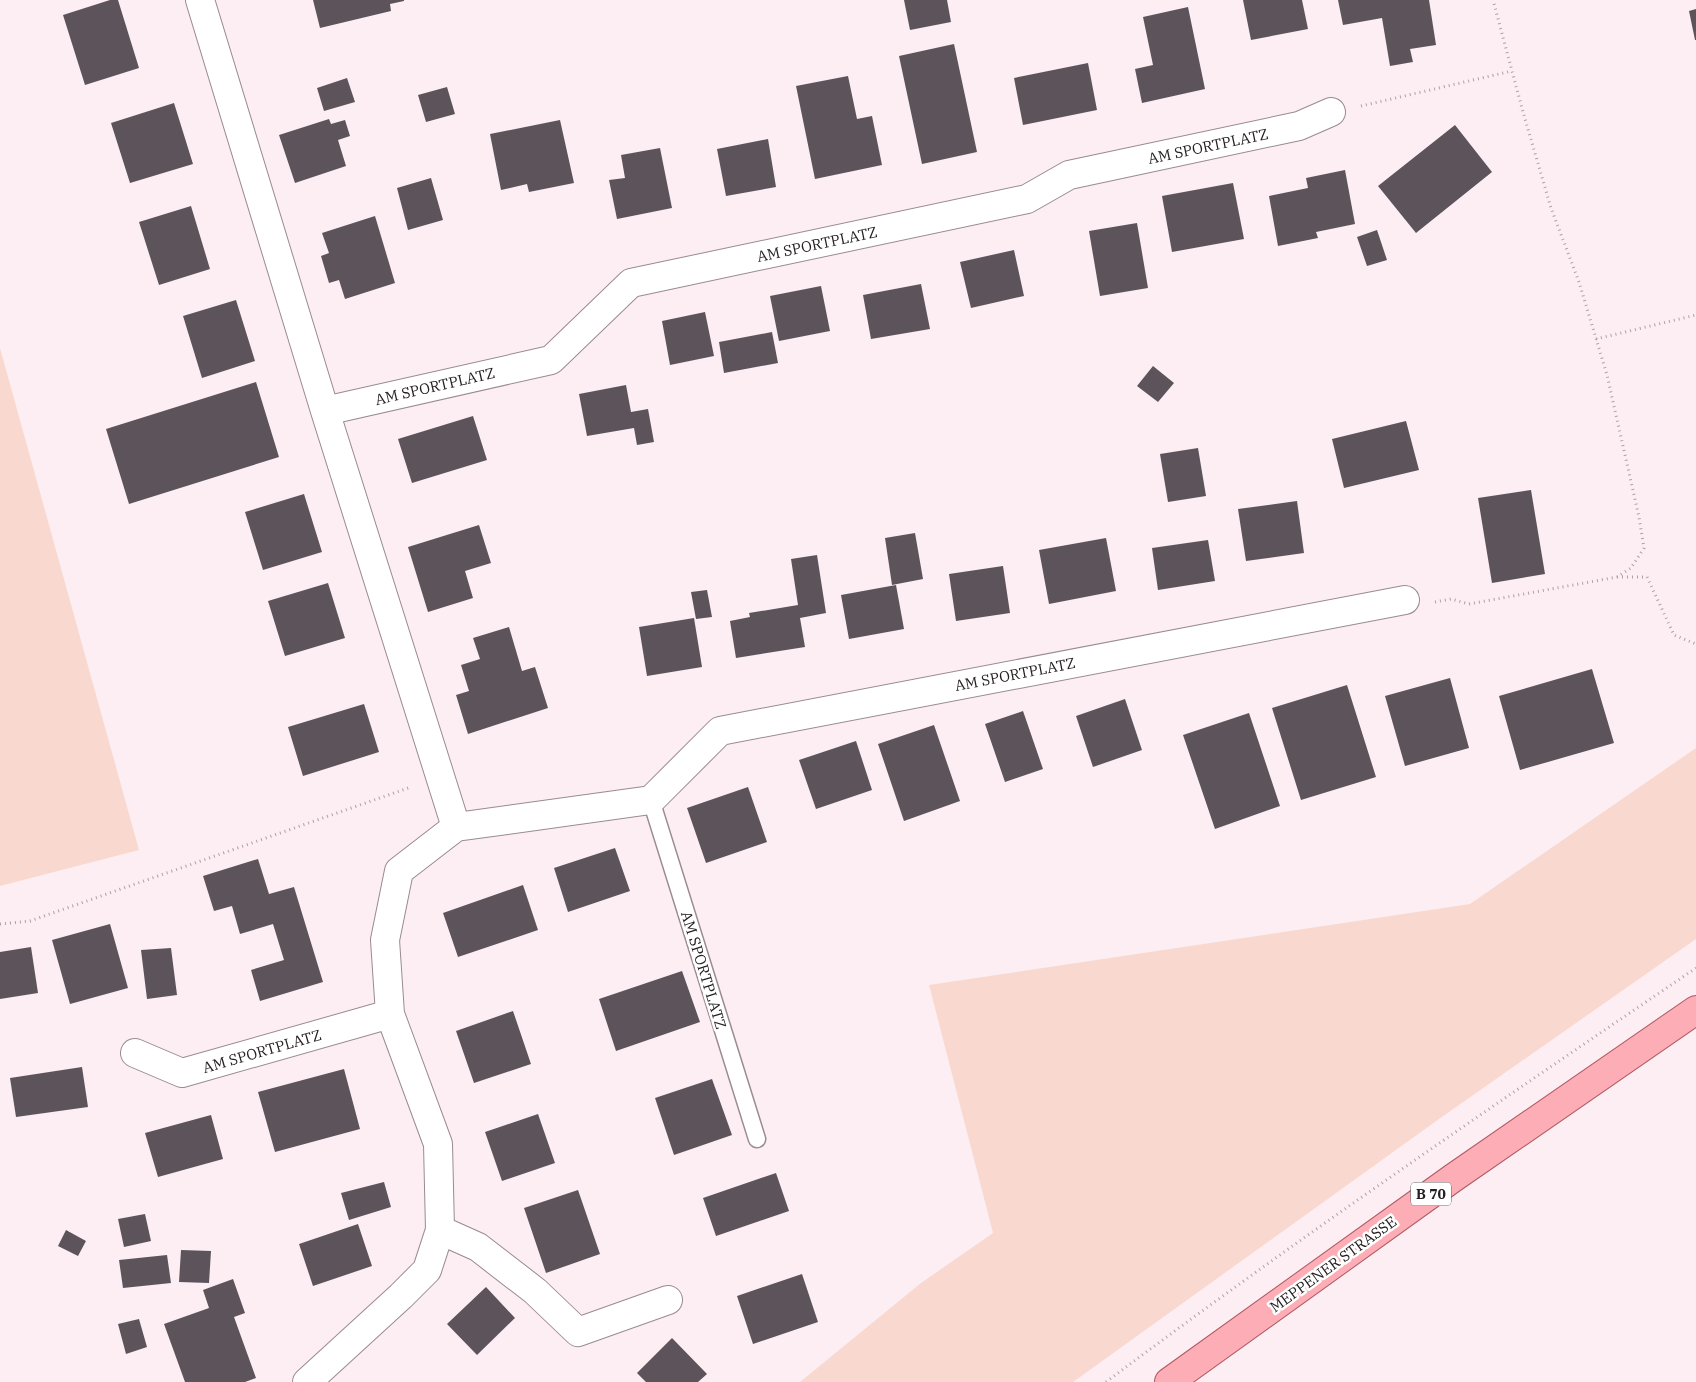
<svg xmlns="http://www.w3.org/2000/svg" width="1696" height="1382" font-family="'IBM Plex Serif',serif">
<rect width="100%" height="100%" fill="#fceef3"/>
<path fill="#f9d9cf" d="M0 348 139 850 0 886Z
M1696 748V939L1439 1119 1073 1382H800L921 1283 993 1233 929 985 1470 904Z"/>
<path fill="#5d545b" d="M110 0H118L139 68 85 85 63 15Z
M313 0H404V1L390 4 391 11 320 28Z
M904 0H947L951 22 910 30Z
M1243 0H1302L1308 29 1251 40Z
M1338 0H1429L1436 45 1410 49 1413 62 1390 66 1382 18 1343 25Z
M1188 7 1205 89 1142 103 1135 69 1153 65 1143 17Z
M1696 9V40H1695L1689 11Z
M954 44 977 152 922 164 899 56Z
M1088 63 1097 110 1023 125 1014 78Z
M848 76 857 119 872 116 882 165 815 179 796 86Z
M347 78 355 102 324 111 317 88Z
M447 87 455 114 426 122 418 95Z
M174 103 193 164 130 183 111 123Z
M329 119 331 124 345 120 350 136 338 140 346 166 295 183 279 135Z
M560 120 574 183 529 192 527 184 501 190 490 134Z
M1455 125 1492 172 1416 233 1378 186Z
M768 139 776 187 726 196 717 149Z
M660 148 672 208 617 219 609 180 625 178 621 155Z
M1345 170 1355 224 1316 232 1318 238 1278 246 1269 196 1308 188 1306 178Z
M431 178 443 220 408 230 397 188Z
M1233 183 1244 239 1172 252 1162 196Z
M191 206 210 269 159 285 139 222Z
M375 216 395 283 345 299 339 280 329 283 321 256 329 253 322 233Z
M1137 223 1148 288 1100 296 1089 231Z
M1377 230 1387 260 1367 266 1357 237Z
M1014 250 1024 296 971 308 960 262Z
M921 284 930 329 871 339 863 295Z
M821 286 830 331 779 341 770 296Z
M236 300 255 361 202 378 183 316Z
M705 312 714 356 670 365 662 321Z
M772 332 778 363 724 373 719 342Z
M1153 366 1174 383 1158 402 1137 386Z
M256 382 279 457 129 504 106 429Z
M626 385 631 412 648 409 654 442 637 445 634 428 587 436 579 394Z
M473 416 487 460 412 483 398 439Z
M1406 421 1419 470 1344 488 1332 439Z
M1198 448 1206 496 1168 502 1160 454Z
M1531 490 1545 574 1492 583 1478 498Z
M304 494 322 552 263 570 245 512Z
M1297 501 1304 553 1246 561 1238 509Z
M479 525 491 563 465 571 473 598 428 612 408 547Z
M915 533 923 579 892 585 885 538Z
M1106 538 1116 591 1049 604 1039 550Z
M1208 540 1215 581 1158 590 1152 548Z
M817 555 826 613 800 618 805 647 736 658 730 621 750 617 749 613 798 605 791 559Z
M1003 566 1010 613 956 621 949 574Z
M328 583 345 638 285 656 268 601Z
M896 585 904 629 849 639 841 595Z
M707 590 712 617 696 619 691 592Z
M694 618 702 667 647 676 639 627Z
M509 627 522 671 535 667 548 708 468 734 456 695 469 691 461 665 480 659 473 638Z
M1592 669 1614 743 1520 770 1499 696Z
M1450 678 1469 748 1405 766 1385 696Z
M1347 685 1376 777 1301 800 1272 708Z
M1125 699 1142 750 1093 767 1076 716Z
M364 704 379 752 303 776 288 727Z
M1023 711 1043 769 1005 782 985 724Z
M1249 713 1280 806 1215 829 1183 735Z
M934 725 960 801 904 821 878 744Z
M856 741 872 790 816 809 799 760Z
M748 787 767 842 706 863 687 808Z
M615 848 630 891 568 912 554 868Z
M258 859 269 894 294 887 323 982 260 1001 251 970 284 960 273 924 240 934 232 906 214 911 203 876Z
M523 885 538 930 458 957 443 913Z
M110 924 128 988 70 1004 52 940Z
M31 947 38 993 0 999V952Z
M171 948 177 995 147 999 141 950Z
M682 971 700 1022 616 1051 599 999Z
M513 1011 531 1064 474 1083 456 1031Z
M82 1067 88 1107 16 1117 10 1078Z
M344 1069 360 1129 275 1152 258 1092Z
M712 1079 732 1135 674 1155 655 1098Z
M538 1114 555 1163 502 1181 485 1132Z
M211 1115 223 1159 158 1177 145 1133Z
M776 1173 789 1211 716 1236 703 1198Z
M384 1182 391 1207 349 1220 341 1193Z
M578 1190 600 1254 546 1273 524 1208Z
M145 1214 151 1241 124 1247 118 1219Z
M358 1224 372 1266 313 1286 299 1244Z
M66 1230 86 1241 78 1256 58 1246Z
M181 1250 211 1251 209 1283 179 1282Z
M167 1255 171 1283 123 1288 119 1260Z
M802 1274 818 1322 753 1344 737 1296Z
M233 1279 245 1313 234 1317 256 1378 245 1382H185L164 1324 209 1308 203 1290Z
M486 1287 515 1318 477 1355 447 1324Z
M139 1319 147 1347 126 1354 118 1324Z
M672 1338 707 1374 698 1382H646L637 1373Z"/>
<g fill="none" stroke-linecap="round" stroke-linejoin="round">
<g stroke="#998b90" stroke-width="19">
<path id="lane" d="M651 800 757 1139"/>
</g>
<g stroke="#998b90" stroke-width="30">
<path id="street" d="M200 0 325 411 456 827 399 871 385 940 390 1014 438 1144 440 1230 427 1270 401 1296 307 1382
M325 411 551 360 631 283 1027 199 1069 175 1299 126 1331 112
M456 827 651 800 720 731 1405 600
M135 1053 182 1073 390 1014
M440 1230 478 1247 535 1291 578 1332 668 1300"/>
</g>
<g stroke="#af5961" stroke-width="30">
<path id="primary" d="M1169 1382 1453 1178 1696 1010"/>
</g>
<path stroke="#aca2a5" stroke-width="3" stroke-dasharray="1 4" stroke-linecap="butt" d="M1361 106 1512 71
M1596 339 1696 315
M1617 577H1647L1674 635 1696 644
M1435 602 1451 599 1469 604 1617 577 1631 568 1644 548 1639 517 1607 375 1579 282 1551 208 1523 112 1493 0
M0 924 30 921 411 787
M1106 1382C1298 1238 1497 1103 1696 968"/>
<use href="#lane" stroke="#fff" stroke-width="16"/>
<use href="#street" stroke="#fff" stroke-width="28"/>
<use href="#primary" stroke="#fcadb5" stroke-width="28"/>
</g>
<g text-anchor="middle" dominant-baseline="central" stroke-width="5" stroke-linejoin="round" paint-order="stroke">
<rect fill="#fff" stroke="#666364" stroke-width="1" x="1411" y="1182.5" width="40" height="23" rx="4"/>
<g font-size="14" font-weight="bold" fill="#252021">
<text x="1431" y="1194">B 70</text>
</g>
<g font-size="15" fill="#252021" stroke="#fff">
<text transform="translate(1208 146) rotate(-12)">AM SPORTPLATZ</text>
<text transform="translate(817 244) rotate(-12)">AM SPORTPLATZ</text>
<text transform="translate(435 386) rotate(-13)">AM SPORTPLATZ</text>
<text transform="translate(1015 674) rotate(-11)">AM SPORTPLATZ</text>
<text transform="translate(704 970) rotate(73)">AM SPORTPLATZ</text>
<text transform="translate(262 1051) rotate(-16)">AM SPORTPLATZ</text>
<text transform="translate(1333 1264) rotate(-36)">MEPPENER STRASSE</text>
</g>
</g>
</svg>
